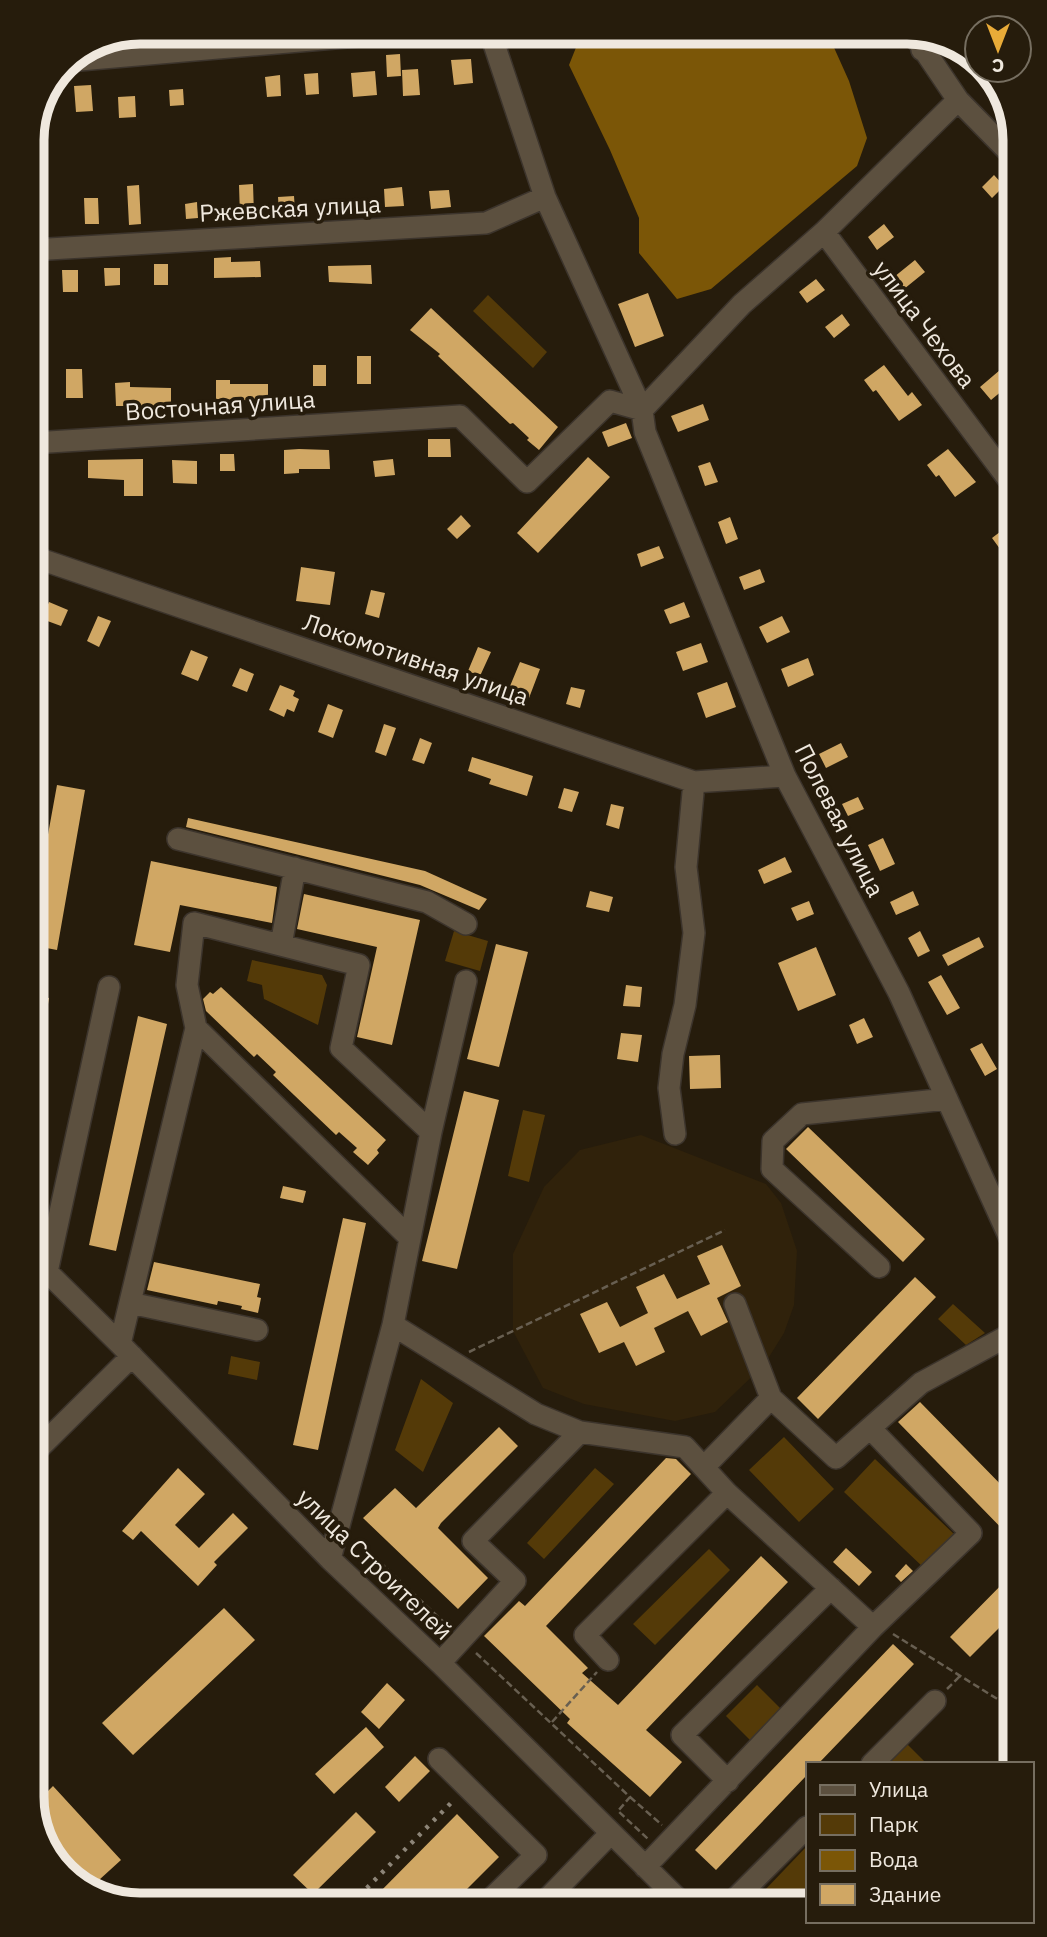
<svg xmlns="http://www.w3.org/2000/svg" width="1047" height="1937" font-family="'IBM Plex Sans',sans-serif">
<rect width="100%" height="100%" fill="#261c0c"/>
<path fill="#30220b" d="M641 1135 766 1184 781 1203 797 1251 794 1305 784 1333 764 1365 715 1412 675 1421 584 1404 543 1388 513 1331V1254L544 1187 580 1150Z"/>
<path fill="#543a08" d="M488 295 547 352 533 368 473 311Z
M454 931 488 941 480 971 445 961Z
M252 960 322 975 327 985 318 1025 264 999 262 985 247 981Z
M523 1110 545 1115 529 1182 508 1176Z
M953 1304 985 1333 966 1345 938 1319Z
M231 1356 260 1362 257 1380 228 1374Z
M421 1379 453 1403 423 1472 395 1450Z
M784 1437 834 1489 799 1522 749 1470Z
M875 1459 955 1535 924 1568 844 1492Z
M595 1468 614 1484 544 1559 527 1543Z
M709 1549 730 1570 655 1645 633 1624Z
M757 1685 782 1710 751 1741 726 1716Z
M907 1744 927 1764H888Z
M807 1846V1899H772L764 1891Z"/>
<path fill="#7b5607" d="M624 32H827L849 81 867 138 857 166 711 289 677 299 639 253V218L610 150 569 65 579 40Z"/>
<path fill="#d0a764" d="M400 54 401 76 387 77 386 55Z
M471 59 473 83 454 85 451 60Z
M418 69 420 95 403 96 402 70Z
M375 71 377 95 353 97 351 73Z
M318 73 319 94 306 95 304 74Z
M280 75 281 96 267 97 265 77Z
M91 85 93 111 76 112 74 86Z
M183 89 184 105 170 106 169 90Z
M135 96 136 117 119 118 118 97Z
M994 175 1004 186 992 198 982 187Z
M253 184 254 215 240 216 239 185Z
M139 185 141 224 129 225 127 186Z
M402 187 404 206 385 207 384 189Z
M449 190 451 207 431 209 429 191Z
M294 196 295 211 279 212 278 197Z
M84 198H98L99 224H85Z
M197 202 198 218 186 219 185 204Z
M884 224 894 237 877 250 868 237Z
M231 257V262L260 261 261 277 214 278V258Z
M915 260 925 272 904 289 894 277Z
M154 264H168V285H154Z
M371 265 372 284 329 282 328 266Z
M104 268H120V285L105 286Z
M62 270H78V292H63Z
M816 279 825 290 807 303 799 292Z
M648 293 664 336 635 347 618 304Z
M431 308 558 427 539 450 527 440 529 438 513 423 510 424 438 356 440 354 410 330Z
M842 314 850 325 834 338 825 327Z
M357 356H371V384H357Z
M313 365H326V386H313Z
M884 365 908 396 912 392 922 405 899 421 876 390 873 392 864 380Z
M66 369H82L83 398H66Z
M1000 370 1009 381V385L991 400 980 387Z
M216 380H230V384H268V401L216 399Z
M130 382V387L171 388V406H116L115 383Z
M703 404 709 420 678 432 671 416Z
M626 423 632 438 608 447 602 432Z
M428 439H450L451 457H428Z
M299 449 329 450 330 469H299V473L284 474V450Z
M948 449 976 482 955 497 939 475 936 477 927 465Z
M220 454H234L235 471H220Z
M588 457 610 477 538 553 517 533Z
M143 459V496H124V480L88 478V460Z
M393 459 395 475 375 477 373 461Z
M172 460 197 461V484L173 483Z
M710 462 718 482 705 486 698 466Z
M461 515 471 526 457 539 447 529Z
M730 517 738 539 726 544 718 522Z
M1009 525V542L1000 549 992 538Z
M659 546 664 558 641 567 637 554Z
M301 567 335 572 330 605 296 601Z
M760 569 765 582 744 590 739 577Z
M371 590 385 593 379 618 365 614Z
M49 602 68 610 61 626 42 619Z
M684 602 690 617 670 624 664 610Z
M98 616 111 621 99 647 87 641Z
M782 616 790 632 767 643 759 627Z
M701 643 708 662 683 671 676 652Z
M478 647 491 652 480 676 468 671Z
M191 650 208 657 198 681 181 674Z
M808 658 814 675 788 687 781 669Z
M520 662 540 669 529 698 508 691Z
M240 668 254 674 247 692 232 686Z
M727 682 736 707 706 718 697 693Z
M280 685 295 691 293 696 299 699 294 712 287 709 284 717 269 710Z
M571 687 585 690 580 708 566 704Z
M328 704 343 710 333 738 318 732Z
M384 724 396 728 386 756 375 752Z
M420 738 432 743 424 764 412 760Z
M841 743 848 757 826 768 819 754Z
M472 757 533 776 527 796 489 784 491 779 468 771Z
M57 785 85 790 57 950 36 946 35 906Z
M564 788 579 792 572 812 558 808Z
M858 797 864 809 848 816 842 804Z
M611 804 624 807 619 829 606 825Z
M188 818 425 871 487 899 479 910 420 885 186 827Z
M883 838 895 864 880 871 868 845Z
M785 857 792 872 764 884 758 870Z
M151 861 277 887 272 923 180 905 170 952 134 945Z
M590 891 613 897 609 912 586 907Z
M913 891 919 905 896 915 890 902Z
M304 894 420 920 392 1045 357 1037 377 947 297 929Z
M809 901 814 914 797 921 791 908Z
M920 931 930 951 918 957 908 938Z
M979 937 984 947 948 966 942 955Z
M496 944 528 952 499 1067 467 1059Z
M816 947 836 995 798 1011 778 963Z
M941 975 960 1008 947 1015 928 982Z
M626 985 642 987 640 1007 623 1006Z
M221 987 386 1140 377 1150 379 1153 368 1165 353 1152 357 1148 339 1132 336 1135 273 1075 276 1072 257 1054 254 1057 206 1011 203 999 210 992 213 994Z
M36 995 49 998 43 1035H36Z
M138 1016 167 1024 116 1251 89 1245Z
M864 1018 873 1037 857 1044 849 1025Z
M621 1033 642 1035 638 1062 617 1059Z
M982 1043 997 1069 985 1076 970 1049Z
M720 1055 721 1088 690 1089 689 1056Z
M464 1091 499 1100 457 1269 422 1261Z
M808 1127 925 1239 903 1262 786 1149Z
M283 1186 306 1191 303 1203 280 1198Z
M343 1218 366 1223 318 1450 293 1445Z
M722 1245 741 1286 717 1298 728 1322 701 1336 688 1311 654 1328 665 1352 636 1366 624 1342 599 1353 580 1314 607 1302 620 1327 648 1313 636 1287 664 1274 677 1299 710 1284 697 1256Z
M154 1262 260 1284 257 1297 261 1298 258 1313 241 1309 242 1306 218 1301 217 1305 147 1290Z
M915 1277 936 1297 818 1419 797 1398Z
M920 1402 1014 1498V1541L898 1422Z
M499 1427 518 1446 441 1523 438 1528 488 1578 458 1609 363 1518 395 1488 416 1508Z
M666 1458 676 1459 691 1474 546 1626 588 1668 582 1673 618 1705 761 1556 788 1582 646 1730 682 1762 650 1797 567 1723 570 1719 484 1636 519 1601 525 1606Z
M178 1468 205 1494 175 1525 199 1548 233 1513 248 1528 214 1562 217 1565 198 1586 141 1531 133 1540 122 1531Z
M846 1548 872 1572 859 1586 833 1562Z
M906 1564 913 1571 901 1582 895 1576Z
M1014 1572 1015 1612 970 1657 950 1637Z
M224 1608 255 1640 133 1755 102 1723Z
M893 1644 914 1664 818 1764H807V1775L716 1870 695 1850Z
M387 1683 405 1700 379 1729 361 1712Z
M366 1727 384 1747 334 1794 315 1774Z
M415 1756 430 1771 399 1802 385 1787Z
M53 1786 121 1860 88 1890 79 1887 40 1840 49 1831 40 1821V1799Z
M356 1812 376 1832 313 1894 293 1875Z
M457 1814 499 1857 454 1902 369 1903Z"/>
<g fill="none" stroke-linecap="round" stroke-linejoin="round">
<g stroke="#3c342c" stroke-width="24">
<path id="minor" d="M490 32 545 197 642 410 645 432 785 776 899 993 1013 1245
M912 32 958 100 1007 150
M922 50 944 42
M68 61 405 32
M824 232 1009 480
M32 250 486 223 545 197
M642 410 742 304 824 232 958 100
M33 443 460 416 527 482 610 401 642 410
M34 557 694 782 785 776
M178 839 427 902 466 924
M281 945 295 868
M196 1028 187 985 194 923 359 965 341 1048 431 1132
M675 1134 669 1088 673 1054 685 1005 694 933 686 867 694 782
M37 1262 120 1344 330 1559 440 1663 679 1900
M879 1267 772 1169 773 1141 802 1114 947 1099
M40 1280 47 1272 109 987
M130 1303 257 1330
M735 1304 771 1398
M393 1325 431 1132 466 981
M120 1344 196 1028 410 1238
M870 1428 971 1533 873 1627
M38 1449 132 1356
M704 1467 771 1398 836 1458 921 1383 1013 1333
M330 1559 393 1325 536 1414 580 1432 685 1447 727 1493 873 1627 645 1867
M608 1660 585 1635 727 1493
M440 1663 515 1581 473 1541 580 1432
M439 1759 536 1855 494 1896 499 1902
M872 1764 935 1701
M728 1781 682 1735 831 1588
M735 1899 807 1827
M554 1901 549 1897 610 1834"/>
</g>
<path stroke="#685f51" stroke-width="2.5" stroke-dasharray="7 3.5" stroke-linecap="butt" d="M469 1352 725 1230
M373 1576 383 1565 449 1627
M893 1634 1015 1710
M476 1653 630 1797 618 1811 648 1839
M947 1689 960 1676
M552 1722 597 1672
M630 1797 662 1825"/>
<use href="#minor" stroke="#5c503f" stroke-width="21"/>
<path stroke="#8d8578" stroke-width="4.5" stroke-dasharray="3.5 7" stroke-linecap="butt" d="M352 1903 454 1800"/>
</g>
<g text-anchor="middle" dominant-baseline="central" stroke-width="7" stroke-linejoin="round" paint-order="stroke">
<g font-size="24" fill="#efe8de" stroke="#261c0c">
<text transform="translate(290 208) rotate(-3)">Ржевская улица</text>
<text transform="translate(925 324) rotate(53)">улица Чехова</text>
<text transform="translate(220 405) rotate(-4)">Восточная улица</text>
<text transform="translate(416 659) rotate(19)">Локомотивная улица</text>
<text transform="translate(840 820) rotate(63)">Полевая улица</text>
<text transform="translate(375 1564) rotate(44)">улица Строителей</text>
</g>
</g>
<path d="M0 0H1047V1937H0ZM140 44H907A96 96 0 0 1 1003 140V1797A96 96 0 0 1 907 1893H140A96 96 0 0 1 44 1797V140A96 96 0 0 1 140 44Z" fill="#261c0c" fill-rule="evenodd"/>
<path fill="none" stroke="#efe8de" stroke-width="9" d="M140 44H907A96 96 0 0 1 1003 140V1797A96 96 0 0 1 907 1893H140A96 96 0 0 1 44 1797V140A96 96 0 0 1 140 44Z"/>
<rect x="806" y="1762" width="228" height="161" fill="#261c0c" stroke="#766e60" stroke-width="2"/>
<rect x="820" y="1785" width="35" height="10" fill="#5c503f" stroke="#766e60" stroke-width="2"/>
<text x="869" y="1797" font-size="21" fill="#efe8de">Улица</text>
<rect x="820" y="1814" width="35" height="21" fill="#543a08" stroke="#766e60" stroke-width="2"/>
<text x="869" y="1832" font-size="21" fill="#efe8de">Парк</text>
<rect x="820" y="1850" width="35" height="21" fill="#7b5607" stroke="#766e60" stroke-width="2"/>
<text x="869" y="1867" font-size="21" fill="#efe8de">Вода</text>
<rect x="820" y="1884" width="35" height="21" fill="#d0a764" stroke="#766e60" stroke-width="2"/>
<text x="869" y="1902" font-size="21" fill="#efe8de">Здание</text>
<g transform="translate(998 49) rotate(180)"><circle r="33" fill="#261c0c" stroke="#766e60" stroke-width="2"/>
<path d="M0-5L12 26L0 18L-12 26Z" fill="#e9ab38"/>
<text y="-10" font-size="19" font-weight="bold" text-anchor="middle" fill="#efe8de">С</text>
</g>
</svg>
